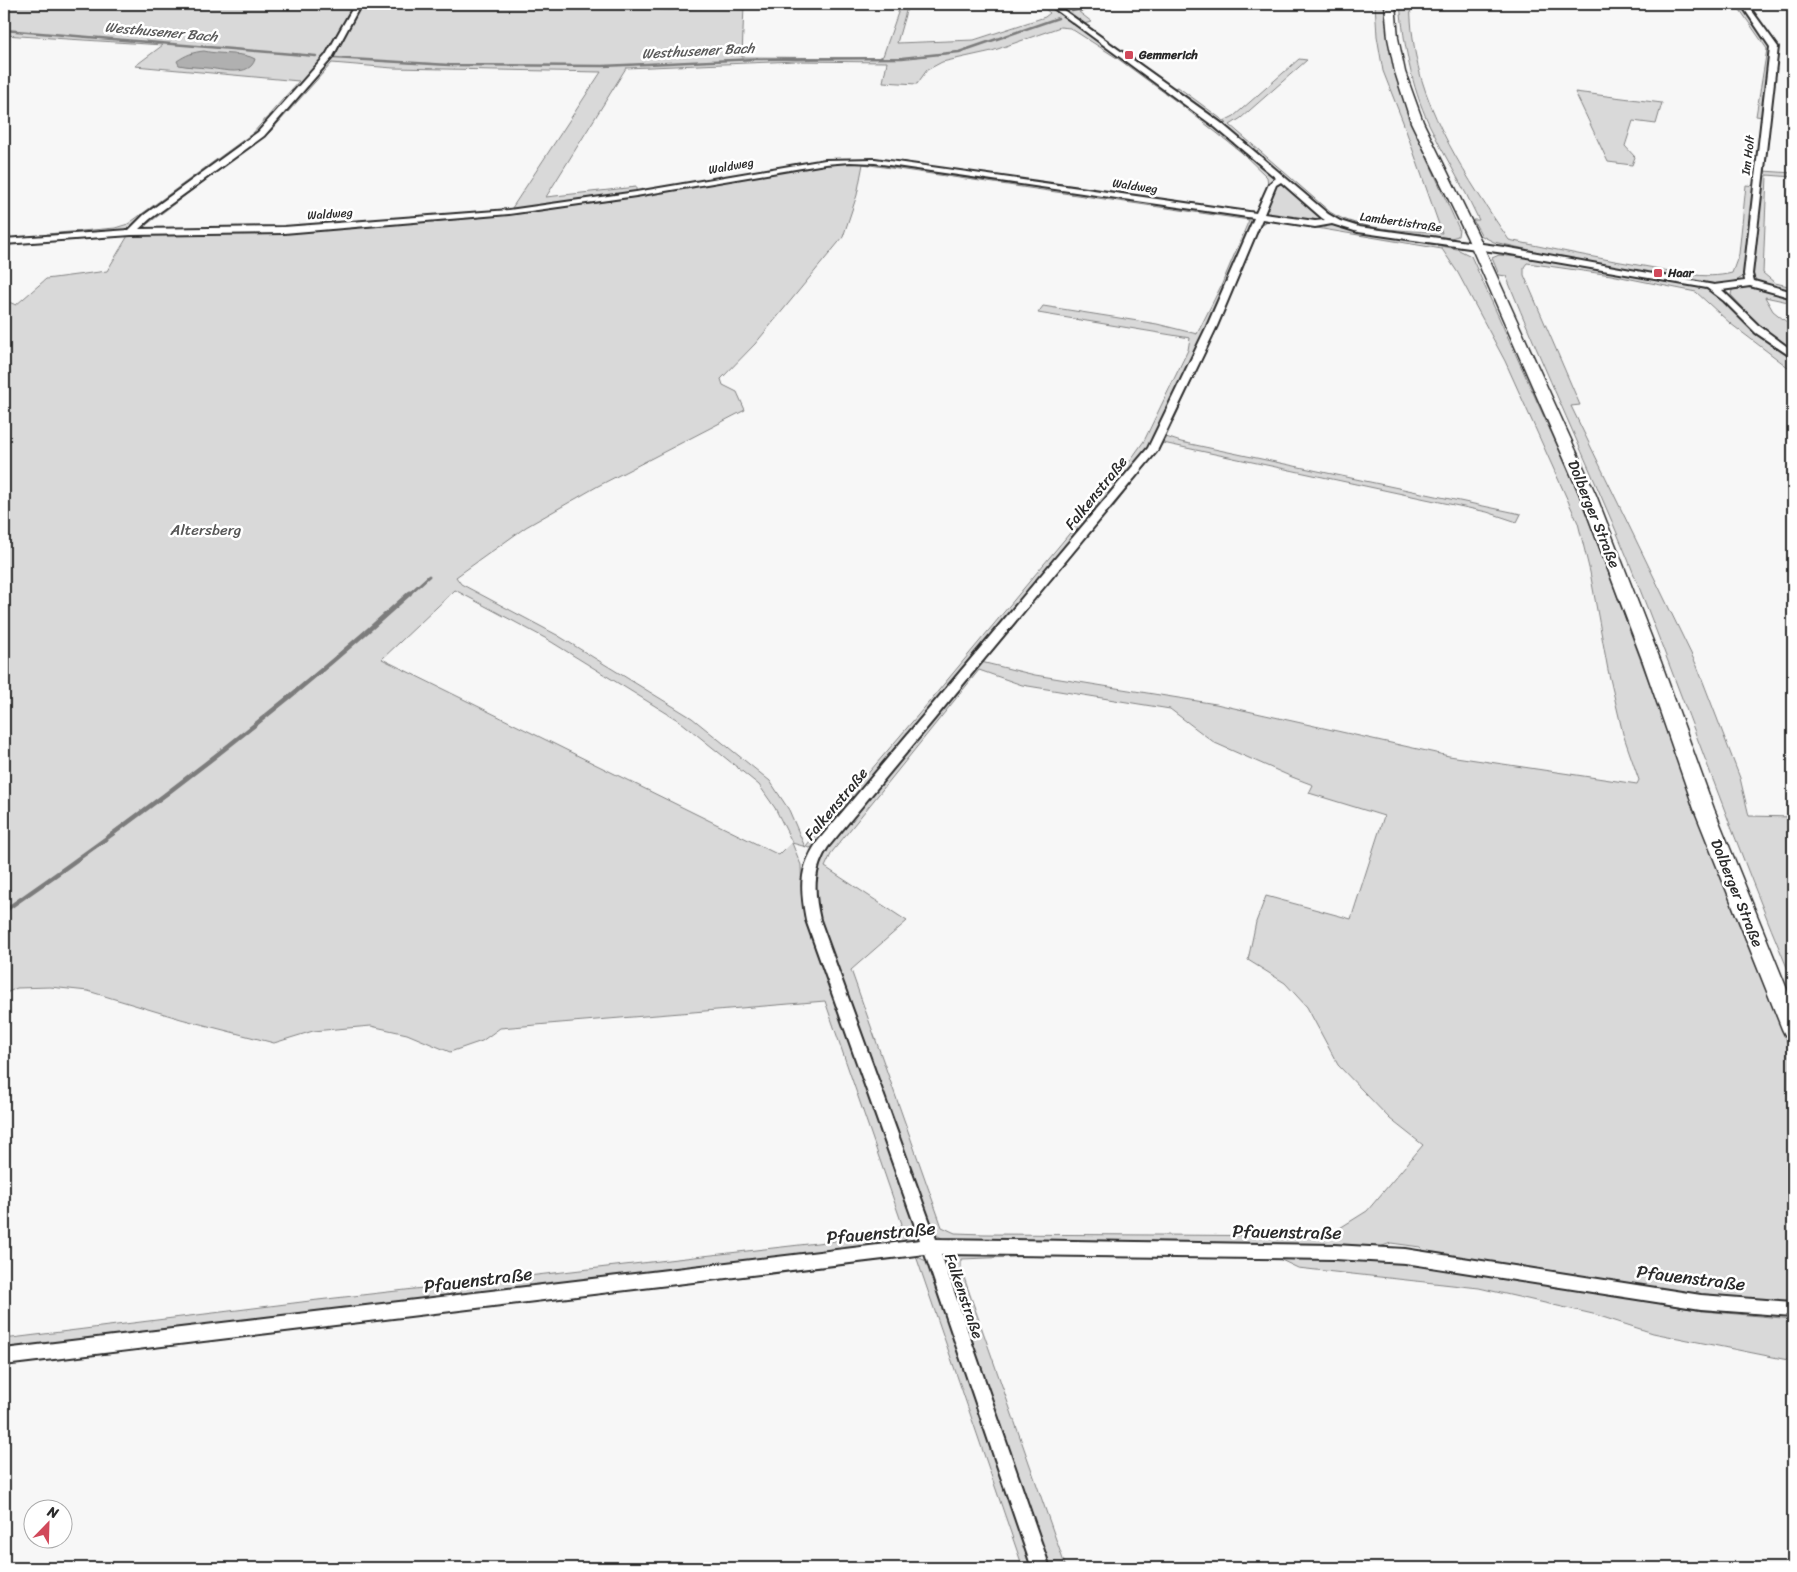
<svg xmlns="http://www.w3.org/2000/svg" width="1797" height="1572" font-family="Sriracha,sans-serif">
<rect width="100%" height="100%" fill="#f7f7f7"/>
<filter id="ink" filterUnits="userSpaceOnUse"><feTurbulence type="fractalNoise" baseFrequency=".02" numOctaves="2"/><feDisplacementMap in="SourceGraphic" scale="10" xChannelSelector="R" yChannelSelector="G"/><feConvolveMatrix kernelMatrix="1 2 1 2 8 2 1 2 1" color-interpolation-filters="sRGB"/></filter>
<g filter="url(#ink)">
<path fill="#d9d9d9" stroke="#828282" fill-rule="evenodd" d="M4 4H356L328 55 259 133 131 227 120 231 46 237 47 234 115 228 128 224 253 133 299 81 135 66 163 45 4 35Z
M361 4H611L608 8 670 10 744 5 742 57 878 58 883 56 901 4H908L897 43 974 40 1045 17 1050 13 1039 4H1045C1124 59 1202 114 1275 177L1268 184 1267 177 1241 152 1180 104 1117 58 1070 28 1060 27 992 51 942 62 927 70 917 84 883 82 887 62 796 61 626 68 546 197 636 187V193L848 161 876 163 1247 216 1253 221 1209 325 1147 449 820 843 810 848 792 843 801 865 802 895 809 921 916 1224C912 1238 906 1240 893 1245L4 1352V1339L318 1300 887 1235 897 1230 902 1224 825 1001 500 1028 482 1041 450 1052 407 1034 371 1026 313 1031 274 1043 181 1019 88 991 50 987 17 988 4 994V300L16 305 46 279 107 271 129 234 284 231 510 211 601 72 393 68 332 63 270 132 146 225V228L157 229 143 230 140 227 141 224 262 134 327 62ZM863 164 1249 220 1221 286 1197 334 1157 324 1043 306 1038 313 1190 338 1188 350 1144 441 1129 462 924 708 805 847 789 810 770 781 692 718 557 635 461 584 456 577 526 527 598 486 745 410 737 392 723 385 721 379 755 344 843 237 857 195ZM455 590 545 638 681 722 759 785 775 808 792 842 779 855 382 659Z
M1054 4H1112L1079 12 1092 22 1083 24Z
M1375 4H1384L1394 71 1411 122 1459 229 1458 236 1451 238 1359 227 1343 222 1330 216 1224 126 1227 123 1219 122 1174 88 1178 87 1224 121 1234 116 1299 59 1307 60 1241 118 1230 125 1330 212C1359 231 1407 230 1442 233L1403 122 1383 71 1377 36Z
M1400 4H1410C1411 15 1411 27 1413 38 1421 111 1469 181 1509 240 1556 250 1602 259 1649 267 1675 272 1705 280 1732 273L1739 254 1746 185 1754 186 1744 275C1737 283 1726 283 1716 284L1579 261 1494 242 1482 236 1473 220H1479C1464 187 1444 156 1429 124 1411 86 1404 44 1400 4Z
M1736 4H1742L1772 49 1763 117 1756 116 1767 49Z
M1575 92 1662 103 1656 124 1633 121 1625 146 1635 157 1632 165 1608 162Z
M1763 171 1793 173V177L1767 175 1763 273 1775 283 1793 287V293C1782 291 1765 290 1756 282 1746 272 1761 188 1763 171Z
M1281 183 1321 217 1323 220 1320 222 1264 215 1263 212 1276 185Z
M1269 220 1261 225 1219 323 1166 437 1181 442 1521 514 1517 522 1487 512 1163 443 1111 510H1108L1159 443H1162L1166 437 1164 435 1260 224 1269 220 1331 225 1457 249 1471 256 1579 494 1736 917 1793 1055V1304C1670 1296 1548 1272 1426 1253L1420 1247 1391 1243 1377 1248 946 1240 936 1235 929 1223 819 919C812 886 812 882 825 850L981 662 1035 675 1216 704 1449 756 1637 784 1639 780 1623 734 1608 670 1590 572 1578 523 1505 361 1458 273 1442 249ZM979 670 1022 685 1170 709 1215 743 1292 777 1313 785 1309 793 1384 816 1351 919 1266 896 1256 922 1248 960 1285 983 1307 1007 1338 1065 1390 1119 1423 1145 1367 1211 1335 1231 1321 1236 984 1234 955 1233 942 1227 851 970 907 921 825 867 832 852Z
M1499 255 1553 261 1701 287 1717 295 1752 329 1793 359V371L1731 324 1696 292 1611 275 1527 263 1524 267V275L1580 405 1571 406 1697 666 1740 778 1749 816 1793 817V982C1734 842 1684 698 1627 557 1588 463 1544 370 1506 276L1499 275 1492 258Z
M1746 287 1793 297V303L1765 297 1773 311 1793 327V352L1763 329 1731 295 1732 290Z
M966 1253 1038 1254 1013 1257 961 1259V1269L1066 1568H1048L946 1276C946 1262 953 1257 966 1253Z
M916 1256 926 1261 931 1268 1034 1568H1023Z
M1275 1257 1367 1260 1414 1265 1491 1275 1703 1311 1793 1319V1361L1653 1333 1593 1314 1479 1288 1298 1268Z"/>
<path fill="#b0b0b0" stroke="#7b7b7b" d="M204 51C219 55 244 52 255 59 250 78 221 69 207 68 198 67 188 67 179 65L177 61C186 55 193 52 204 51Z"/>
<g fill="none" stroke-linecap="round" stroke-linejoin="round">
<path stroke="#7b7b7b" stroke-width="2.5" d="M1072 11 1101 4
M4 30 316 56
M334 58 449 65 603 66 755 59 902 58 959 52 1058 18"/>
<path stroke="#7b7b7b" stroke-width="3" d="M408 595 429 576"/>
<path stroke="#7b7b7b" stroke-width="4.5" d="M4 911C146 813 282 709 410 593"/>
<g stroke="#2b2b2b" stroke-width="4">
<path id="street" d="M355 4H361L332 58 264 136 150 219 139 229 284 227 509 210 636 192 825 160 875 159 1256 213 1269 184 1276 178 1215 127 1048 4H1055L1221 123 1328 214 1340 221 1359 227 1504 247 1714 285 1745 281 1744 274 1770 47 1741 4H1747L1778 47 1752 274 1754 281 1793 292V298L1750 286 1722 290 1758 325 1793 351V358L1756 333 1724 301 1707 288 1504 253 1358 232 1332 224 1315 227 1262 219 1217 326 1157 451 828 847C812 871 814 893 820 920L936 1239 1334 1245 1405 1249 1701 1295 1793 1302V1316L1701 1309 1405 1263 1334 1259 941 1254 1050 1568H1032L925 1254 4 1365V1349L920 1240 806 920C800 887 799 869 818 841L1148 448 1207 326 1254 218 875 163 850 162 825 164 636 196 509 214 284 233 131 235 4 244V239L129 230 144 215 258 132 326 55ZM1281 182 1322 218 1325 220 1315 221 1264 214 1276 185Z"/>
</g>
<g stroke="#2b2b2b" stroke-width="3">
<path id="secondary" d="M1385 4H1395L1398 38 1405 72 1423 122 1479 237 1596 495 1661 662 1714 809 1793 1004V1037L1785 1035 1782 1029 1694 809 1643 662 1580 495 1467 237 1411 122 1395 72 1388 38Z"/>
</g>
<use href="#street" fill="#fff" fill-rule="evenodd"/>
<use href="#secondary" fill="#fff" fill-rule="evenodd"/>
</g>
</g>
<g fill="#d1495b" stroke="#fff" stroke-width="2">
<rect x="1124" y="50" width="10" height="10" rx="2.5"/>
<rect x="1653" y="268" width="10" height="10" rx="2.5"/>
</g>
<g text-anchor="middle" dominant-baseline="central" stroke-width="5" stroke-linejoin="round" paint-order="stroke">
<g font-size="12" font-weight="bold" fill="#2b2b2b" stroke="#fff" text-anchor="start">
<text x="1139" y="55">Gemmerich</text>
<text x="1668" y="273">Haar</text>
</g>
<g font-size="12" fill="#2b2b2b" stroke="#fff">
<text transform="translate(1748 155) rotate(-83)">Im Holt</text>
<text transform="translate(731 166) rotate(-10)">Waldweg</text>
<text transform="translate(1135 186) rotate(8)">Waldweg</text>
<text transform="translate(330 214) rotate(-4)">Waldweg</text>
<text transform="translate(1401 222) rotate(8)">Lambertistraße</text>
</g>
<g font-size="14" font-style="italic" fill="#5a5a5a" stroke="#fff">
<text transform="translate(161 32) rotate(5)">Westhusener Bach</text>
<text transform="translate(698 51) rotate(-3)">Westhusener Bach</text>
</g>
<g font-size="15" fill="#2b2b2b" stroke="#fff">
<text transform="translate(1096 493) rotate(-51)">Falkenstraße</text>
<text transform="translate(1594 514) rotate(68)">Dolberger Straße</text>
<text transform="translate(836 804) rotate(-50)">Falkenstraße</text>
<text transform="translate(1737 893) rotate(68)">Dolberger Straße</text>
<text transform="translate(964 1296) rotate(71)">Falkenstraße</text>
</g>
<g font-size="15" fill="#565656" stroke="#fff">
<text x="206" y="530">Altersberg</text>
</g>
<g font-size="18" fill="#2b2b2b" stroke="#fff">
<text transform="translate(1287 1232) rotate(1)">Pfauenstraße</text>
<text transform="translate(881 1233) rotate(-5)">Pfauenstraße</text>
<text transform="translate(1691 1278) rotate(7)">Pfauenstraße</text>
<text transform="translate(478 1280) rotate(-7)">Pfauenstraße</text>
</g>
</g>
<rect width="1797" height="1572" fill="none" stroke="#fff" stroke-width="20"/>
<rect x="10" y="10" width="1777" height="1552" fill="none" stroke="#2b2b2b" stroke-width="2" filter="url(#ink)"/>
<g transform="translate(48 1524) rotate(23)"><circle r="24" fill="#ffffff" stroke="#aaaaaa"/>
<path d="M0-4L9 19L0 12L-9 19Z" fill="#d1495b"/>
<text y="-8" font-size="14" font-weight="bold" text-anchor="middle" fill="#2b2b2b">N</text>
</g>
</svg>
